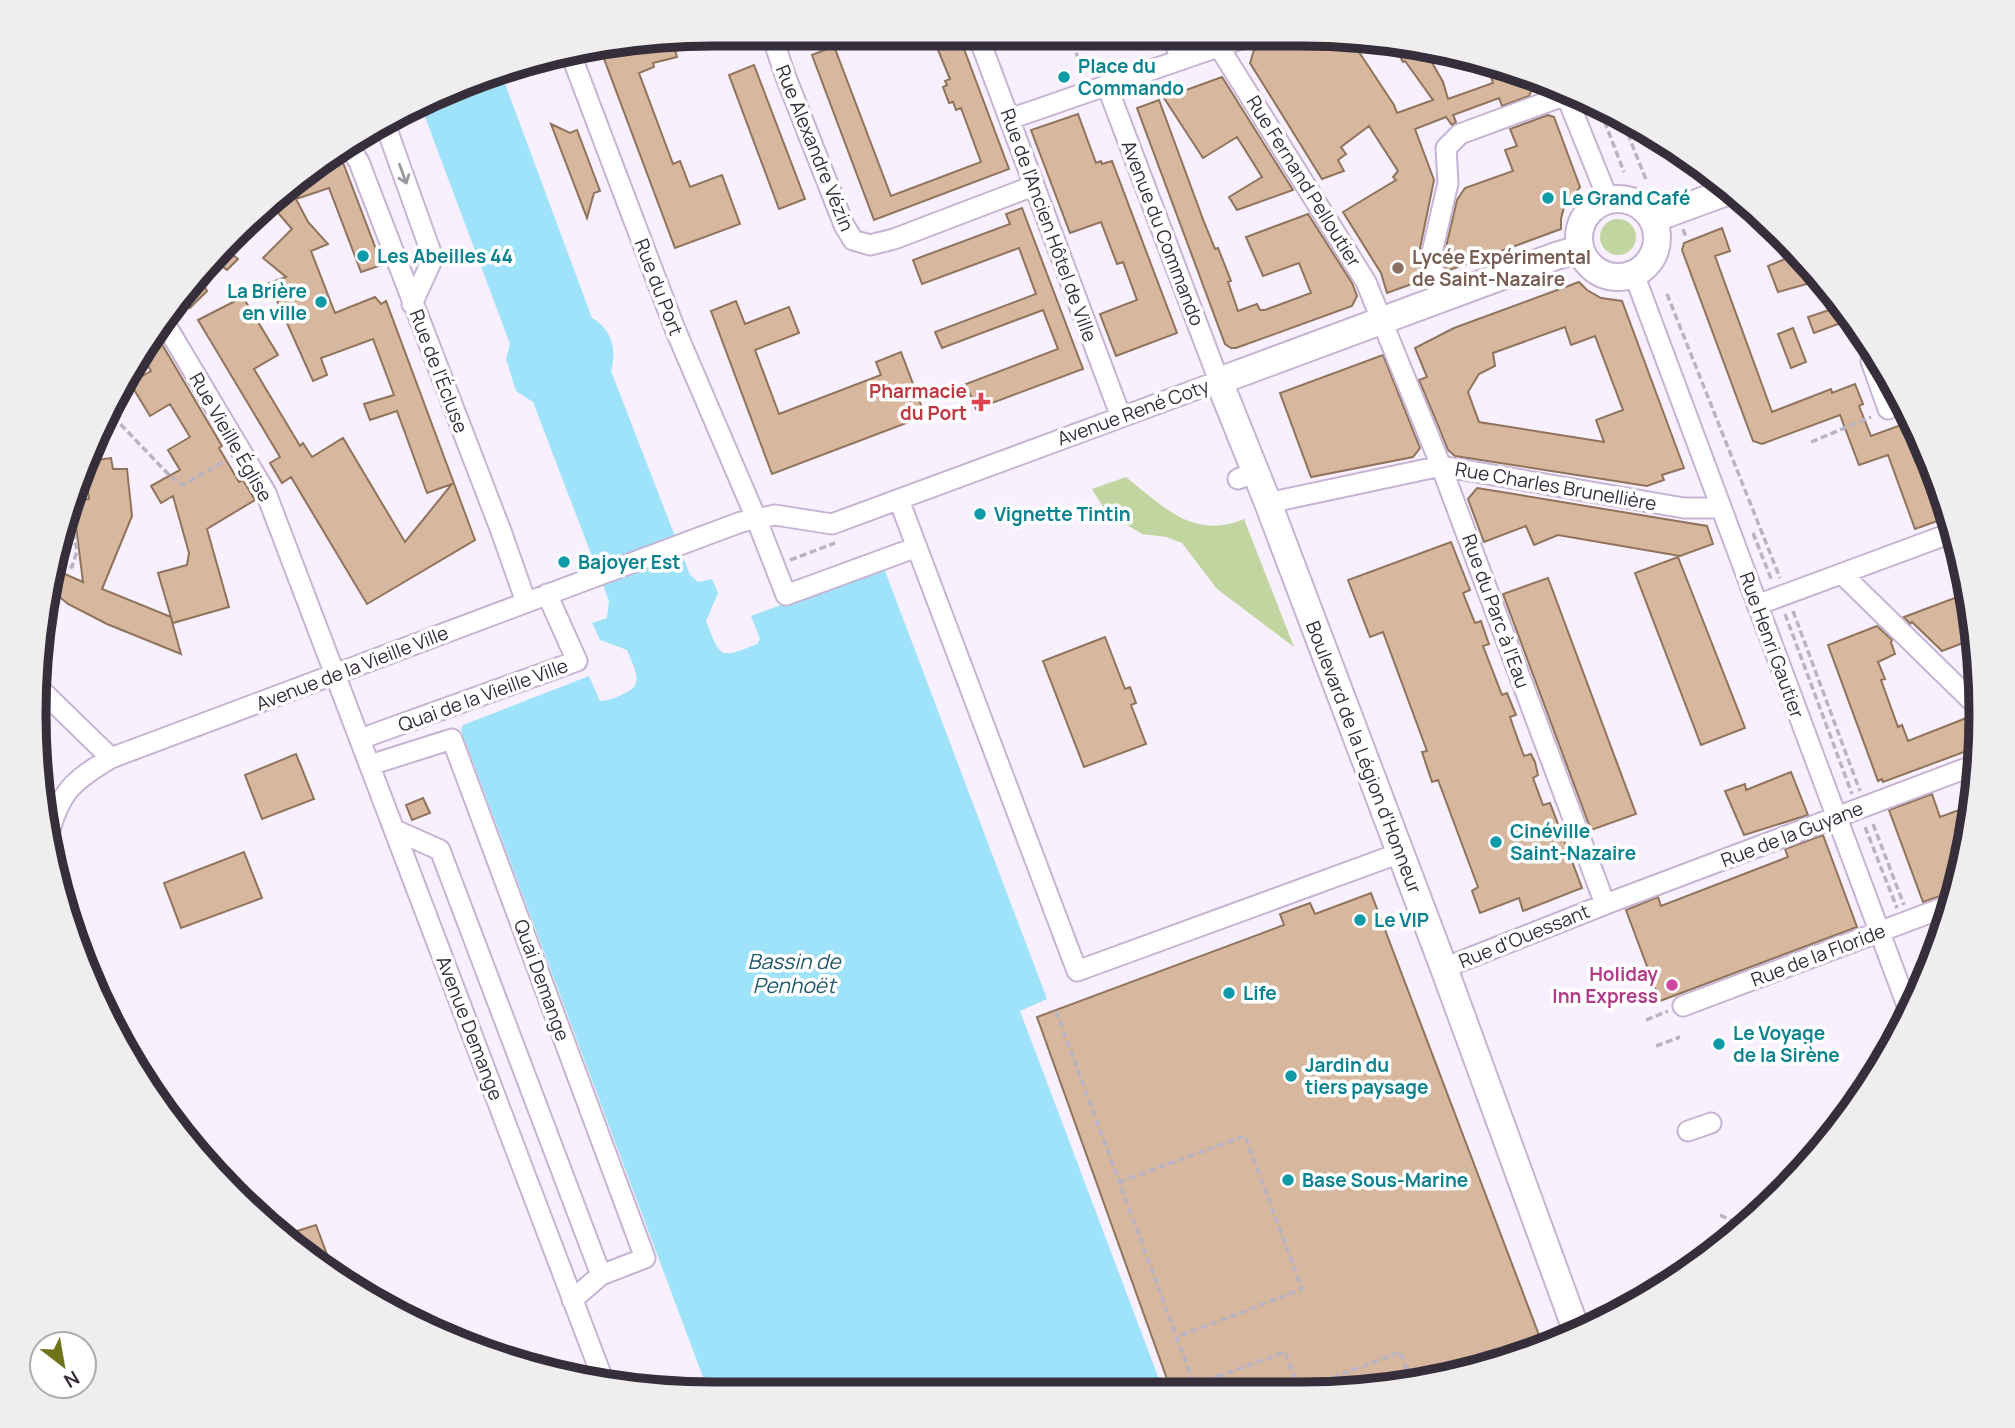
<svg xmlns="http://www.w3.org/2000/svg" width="2015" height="1428" font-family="Manrope,sans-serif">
<rect width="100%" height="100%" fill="#f8f0fe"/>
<path fill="#c1d5a1" d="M1600 237a18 18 0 1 1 36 0a18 18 0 1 1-36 0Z
M1126 477C1164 507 1193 540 1244 519L1294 647 1217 589 1182 543 1166 537 1142 534 1127 525 1105 510 1092 489Z"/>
<path fill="#9fe3fa" d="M501 73 592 318C612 329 617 350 611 371L690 575 698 582 712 579 718 593 706 621C721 659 719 659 757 644L760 639 751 616 880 568 885 571 1047 999 1020 1011 1162 1387 1155 1390 709 1393 461 730 463 725 589 676 600 701C608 701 615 698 623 694 646 685 634 668 627 650L600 640 592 623 607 618 609 601 533 402 516 391 506 359 510 344 422 109Z"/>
<path fill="#d7b89e" stroke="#8f735b" stroke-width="2" fill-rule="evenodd" d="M931 33H958L1009 169 874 220 812 55 834 46 891 196 981 162 961 108 956 110 953 102 949 103 943 87 947 85 945 81 950 79Z
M1302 33 1353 38V43L1394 105 1397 113 1433 100 1405 61 1403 62 1392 42 1422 45 1443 82 1448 99 1493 83 1490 74 1506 68 1537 78 1529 96 1502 106 1499 98 1453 115 1456 122 1452 125 1446 117 1415 129 1434 180 1418 258 1423 280 1387 293 1381 273 1343 212 1396 180 1393 177 1398 171 1369 126 1341 147 1346 154 1338 160 1344 171 1322 179 1250 63 1254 50Z
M672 39 677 57 653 63 654 67 639 73 673 164 680 161 690 187 722 175 740 224 675 248 600 48Z
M754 65 805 199 779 209 729 75Z
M1222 77 1293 190 1237 210 1229 197 1262 177 1237 137 1203 158 1164 98Z
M1159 100 1204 222 1215 249 1218 248 1231 281 1228 282 1238 311 1257 304 1260 310H1265L1311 293 1299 263 1263 276 1246 237 1308 214 1352 283 1357 296 1352 306 1236 348H1231L1225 344 1137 108Z
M1078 114 1096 163 1101 161 1102 164 1112 161 1177 333 1116 356 1100 314 1137 300 1123 262 1117 264 1101 222 1070 233 1031 130Z
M1548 115 1554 117 1580 187 1564 207 1561 219V229L1447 271 1443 260 1457 200 1465 188 1513 171 1505 150 1517 146 1510 129Z
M551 124 570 133 577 130 600 191 594 193 587 218Z
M328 155 332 164 342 160 382 265 361 272 329 188 296 199 308 222 328 244 311 251 335 313 375 297 381 304 386 301 475 540 367 604 291 477 282 483 270 463 280 457 198 320 239 299H244L278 355 254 369 300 446 303 443 312 457 343 438 405 542 452 484 427 493 397 411 370 420 364 404 394 395 373 339 321 358 327 375 313 381 269 283 286 277 263 258 292 229 272 206 268 208Z
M1022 208 1083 369 976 409 966 384 1058 349 1043 310 942 348 935 332 1036 294 1019 248 922 284 913 260 1010 224 1006 214Z
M1722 228 1730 251 1715 256 1772 412 1831 389 1832 393 1855 384 1863 404 1859 406 1871 436 1912 421 1946 496 1951 516 1915 529 1888 455 1859 465 1840 415 1762 444 1753 441 1682 250 1684 243Z
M1792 244 1821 276 1812 280 1814 282 1778 292 1768 266 1790 257 1787 246Z
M223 247 238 259 227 270 211 258Z
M197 273 207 291 190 308 182 295Z
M1579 282 1587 290 1601 298 1622 301 1684 468 1662 475 1664 480 1647 486 1455 456 1448 450 1438 425 1419 380 1427 377 1415 348 1454 328ZM1565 327 1571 345 1595 336 1623 410 1596 420 1604 442 1479 422 1468 392 1479 374 1495 366 1493 353Z
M736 301 745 324 789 307 799 333 755 350 779 414 881 375 876 362 901 352 925 416 772 474 711 311Z
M1835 308 1841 323 1814 333 1808 317Z
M1793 328 1806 362 1791 368 1778 334Z
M160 341 222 446 219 448 239 482 243 480 255 500 207 529 229 607 173 623 171 618 181 654 107 624 68 604 50 589 56 570 83 582 74 510 77 500 89 499 85 472 89 461 111 458 113 469H127L132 516 102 589 171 617 158 573 187 565 189 553 173 496 161 503 151 486 180 470 168 450 190 437 170 404 150 416 130 383 151 371 142 356 147 348Z
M1383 355 1420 448 1413 457 1311 477 1280 393Z
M1477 488 1707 526 1713 544 1680 556 1558 535 1534 545 1526 526 1484 542 1468 499Z
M1451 542 1470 590 1463 593 1475 623 1481 621 1484 630 1489 644 1483 646 1502 695 1507 693 1516 715 1510 717 1517 737 1524 756 1531 754 1535 762 1538 775 1533 778 1543 805 1550 803 1582 888 1523 911 1519 898 1480 913 1472 891 1478 887 1438 780 1432 782 1422 752 1427 751 1383 632 1370 637 1348 580Z
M1678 557 1745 728 1701 745 1635 573Z
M1548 578 1636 814 1591 830 1503 594Z
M1968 593 1976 626V638L1942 651 1912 622 1910 624 1904 617Z
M1877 626 1892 640 1891 642 1895 654 1878 662 1885 679 1881 680 1898 727 1902 725 1908 741 1969 717 1979 726 1980 746 1883 782 1882 779 1878 781 1828 645Z
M1105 637 1125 689 1130 687 1136 703 1131 705 1146 744 1084 767 1043 661Z
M296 754 314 799 262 819 245 775Z
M1791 772 1808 815 1744 835 1725 791 1745 784 1746 790Z
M1932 794 1940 817 1973 805 1958 893H1949L1923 902 1889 810Z
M423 798 430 813 412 820 406 805Z
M1823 835 1857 927 1660 1001 1626 910 1658 897 1661 906 1788 857 1785 849Z
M244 852 262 898 181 928 164 883Z
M1371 893 1542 1343 1390 1389 1171 1390 1037 1017 1284 925 1280 914 1310 903 1315 914Z
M1948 919 1940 940 1932 925Z
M316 1225 335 1276 299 1254 288 1243 294 1241 291 1233Z"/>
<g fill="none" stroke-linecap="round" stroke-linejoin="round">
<g stroke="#c7b4d4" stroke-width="23">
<path id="minor" d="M771 33 785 75 844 225 853 240 870 245 894 239 1033 186
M977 33 1121 417
M1171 33 1181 60
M1219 47 1366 282 1441 466 1605 904
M570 52 675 329 756 518 786 595 917 547
M1562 85 1608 199
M1010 119 1258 33
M382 127 389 135 433 258 412 304
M344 144 352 151 359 162 501 531 526 602
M1634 274 1911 1016
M1444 298 1430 261 1448 183 1446 148 1460 134 1566 95
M164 322 266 493 604 1382
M1871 361 1888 409 1904 403
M1238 479 1255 472
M899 500 1077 971 1400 853
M1268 503 1441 466 1684 508H1721
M1842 574 1979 708
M1757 605 1954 532
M39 688 111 758
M360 739 577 661 547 594
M370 765 452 739 645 1258 601 1275
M395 830 440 850 601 1275 572 1300
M48 837C60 792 72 781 111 758L741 522 775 515 832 524 1219 381 1107 86
M72 924 99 997
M1444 968 1619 899 1980 763
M1683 1006 1953 904
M1688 1131 1711 1123"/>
</g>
<g stroke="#c7b4d4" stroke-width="30">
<path id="major" d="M1579 238a39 39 0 1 1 78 0a39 39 0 1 1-78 0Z
M1653 219 1732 190
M1577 1332 1444 968 1268 503 1219 381 1556 256 1580 249"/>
</g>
<path stroke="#bbb3c1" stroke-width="3.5" stroke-dasharray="7 3.5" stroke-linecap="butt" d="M1069 33 1084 75
M1597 102 1624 172
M1620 114 1647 182
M1742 211 1754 207
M1683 229 1686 237
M1667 294 1780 578
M106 409 170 476 183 485 225 461
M1811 442 1871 417
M1753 533 1772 581
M790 560 835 543
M59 566 72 567 77 551 72 517
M1793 611 1860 791
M1785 614 1852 794
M1873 824 1904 905
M1865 827 1897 908
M1056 1011 1194 1384 1222 1375
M1646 1020 1668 1011
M1656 1046 1680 1037
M1119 1182 1245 1136 1302 1289 1177 1337
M1720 1215 1747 1228
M1303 1389 1400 1352 1412 1382
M1227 1390 1222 1375 1285 1352 1299 1389"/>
<use href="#minor" stroke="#fff" stroke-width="19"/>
<use href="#major" stroke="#fff" stroke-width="26"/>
</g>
<defs><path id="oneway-shaft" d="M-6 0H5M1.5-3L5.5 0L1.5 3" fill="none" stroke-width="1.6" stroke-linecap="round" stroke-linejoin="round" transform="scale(1.75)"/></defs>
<use stroke="#9a969d" href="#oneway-shaft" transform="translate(403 174) rotate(70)"/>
<g fill="#0f9aa8" stroke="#fff" stroke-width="2.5">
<circle cx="1064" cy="77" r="7"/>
<circle cx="1548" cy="198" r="7"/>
<circle cx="363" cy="256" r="7"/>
<circle cx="321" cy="302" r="7"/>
<circle cx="980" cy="514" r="7"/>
<circle cx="564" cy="562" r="7"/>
<circle cx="1496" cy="842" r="7"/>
<circle cx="1360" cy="920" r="7"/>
<circle cx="1229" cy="993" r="7"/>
<circle cx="1719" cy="1044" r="7"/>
<circle cx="1291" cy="1076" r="7"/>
<circle cx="1288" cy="1180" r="7"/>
</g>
<circle fill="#8d6e63" stroke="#fff" stroke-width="2.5" cx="1398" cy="268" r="7"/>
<path fill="#e0444e" stroke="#fff" stroke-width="2.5" d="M977.5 391.5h7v7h7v7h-7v7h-7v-7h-7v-7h7z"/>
<circle fill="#d1479c" stroke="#fff" stroke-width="2.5" cx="1672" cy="985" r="7"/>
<g text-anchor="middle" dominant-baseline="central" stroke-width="7" stroke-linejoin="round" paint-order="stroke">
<g font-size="19" font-weight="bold" fill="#0d838f" stroke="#fff" text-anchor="start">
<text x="1078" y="66">Place du<tspan x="1078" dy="22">Commando</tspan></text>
<text x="1562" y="198">Le Grand Café</text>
<text x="377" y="256">Les Abeilles 44</text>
<text x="307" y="291" text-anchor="end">La Brière<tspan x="307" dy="22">en ville</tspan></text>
<text x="994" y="514">Vignette Tintin</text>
<text x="578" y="562">Bajoyer Est</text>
<text x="1510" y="831">Cinéville<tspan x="1510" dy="22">Saint-Nazaire</tspan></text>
<text x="1374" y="920">Le VIP</text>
<text x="1243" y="993">Life</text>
<text x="1733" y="1033">Le Voyage<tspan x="1733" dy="22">de la Sirène</tspan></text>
<text x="1305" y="1065">Jardin du<tspan x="1305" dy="22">tiers paysage</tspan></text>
<text x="1302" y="1180">Base Sous-Marine</text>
</g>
<g font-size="19" fill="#362e3b" stroke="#fff">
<text transform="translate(815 148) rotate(68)">Rue Alexandre Vézin</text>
<text transform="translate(1304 181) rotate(58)">Rue Fernand Pelloutier</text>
<text transform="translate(1049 225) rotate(70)">Rue de l'Ancien Hôtel de Ville</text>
<text transform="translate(1163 233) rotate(69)">Avenue du Commando</text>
<text transform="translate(659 287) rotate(69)">Rue du Port</text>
<text transform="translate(439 371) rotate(69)">Rue de l'Écluse</text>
<text transform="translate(1133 412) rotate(-20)">Avenue René Coty</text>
<text transform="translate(231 437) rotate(60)">Rue Vieille Église</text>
<text transform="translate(1556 486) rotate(10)">Rue Charles Brunellière</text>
<text transform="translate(1496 611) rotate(70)">Rue du Parc à l'Eau</text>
<text transform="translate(1772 645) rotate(70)">Rue Henri Gautier</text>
<text transform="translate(352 668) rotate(-21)">Avenue de la Vieille Ville</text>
<text transform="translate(483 695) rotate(-20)">Quai de la Vieille Ville</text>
<text transform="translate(1364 757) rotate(69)">Boulevard de la Légion d'Honneur</text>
<text transform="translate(1792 834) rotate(-21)">Rue de la Guyane</text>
<text transform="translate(1524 936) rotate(-22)">Rue d'Ouessant</text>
<text transform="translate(1818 955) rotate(-21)">Rue de la Floride</text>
<text transform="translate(542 980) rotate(70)">Quai Demange</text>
<text transform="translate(470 1028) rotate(69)">Avenue Demange</text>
</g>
<g font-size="19" font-weight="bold" fill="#785e54" stroke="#fff" text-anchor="start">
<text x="1412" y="257">Lycée Expérimental<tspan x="1412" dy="22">de Saint-Nazaire</tspan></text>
</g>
<g font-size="19" font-weight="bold" fill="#be3a42" stroke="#fff" text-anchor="end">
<text x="967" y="391">Pharmacie<tspan x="967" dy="22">du Port</tspan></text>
</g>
<g font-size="19" font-weight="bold" fill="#b23c85" stroke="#fff" text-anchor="end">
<text x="1658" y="974">Holiday<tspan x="1658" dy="22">Inn Express</tspan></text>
</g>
<g font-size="21" font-style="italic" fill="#245a6b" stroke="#fff">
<text x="794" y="961">Bassin de<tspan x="794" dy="24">Penhoët</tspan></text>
</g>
</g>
<path d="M0 0H2015V1428H0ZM714 46H1301A668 668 0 0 1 1969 714V714A668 668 0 0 1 1301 1382H714A668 668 0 0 1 46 714V714A668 668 0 0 1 714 46Z" fill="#efeeef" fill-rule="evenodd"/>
<path fill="none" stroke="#362e3b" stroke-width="9" d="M714 46H1301A668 668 0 0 1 1969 714V714A668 668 0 0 1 1301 1382H714A668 668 0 0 1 46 714V714A668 668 0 0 1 714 46Z"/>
<g transform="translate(63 1365) rotate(149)"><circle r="33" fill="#ffffff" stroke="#afabb1" stroke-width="2"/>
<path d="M0-5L12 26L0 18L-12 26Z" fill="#6f741b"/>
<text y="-10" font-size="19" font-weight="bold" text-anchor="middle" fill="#362e3b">N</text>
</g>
</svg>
